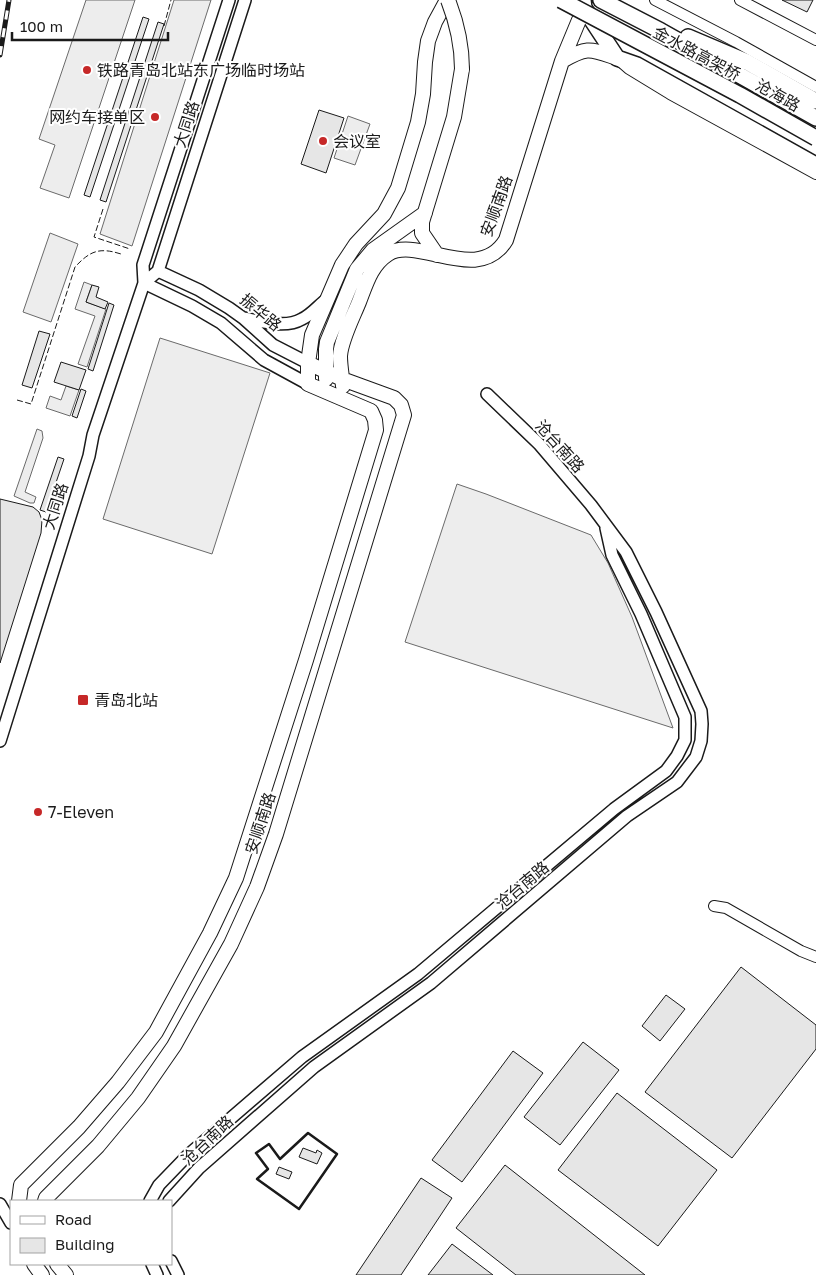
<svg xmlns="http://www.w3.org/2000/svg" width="816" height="1275" font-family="'Golos Text','Noto Sans SC',sans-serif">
<rect width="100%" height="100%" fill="#fff"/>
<path fill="#ededed" stroke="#6a6a6a" d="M86 0H135L69 198 40 188 55 145 39 139Z
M174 0H211L132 246 100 234Z
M348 116 370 124 355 165 334 158Z
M50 233 78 244 51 322 23 312Z
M84 282 92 285 86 302 106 309 87 367 78 364 95 316 75 309Z
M160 338 270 373 212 554 103 519Z
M66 386 79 390 70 416 46 408 50 396 61 400Z
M37 429 42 431 43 438 25 492 36 497 34 503H30L14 496Z
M457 484 486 494 591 535 608 563 632 617 673 728 405 642Z"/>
<path fill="#e6e6e6" stroke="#1a1a1a" d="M782 0H813L807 12Z
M143 17 149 19 90 197 84 195Z
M158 22 164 24 106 202 100 200Z
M319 110 344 118 326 173 301 164Z
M92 285 99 287 96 297 108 302 105 309 86 302Z
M109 303 114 305 93 371 88 369Z
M39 331 50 334 32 388 22 385Z
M61 362 86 370 79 390 54 382Z
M81 389 86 391 77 418 72 416Z
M58 457 64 459 46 512 40 510Z
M0 499 33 507 39 512 42 520 41 533 0 663Z
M741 967 816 1025V1049L732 1158 645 1092Z
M666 995 685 1009 660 1041 642 1026Z
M583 1042 619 1070 560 1145 524 1117Z
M513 1051 543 1073 462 1182 432 1160Z
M617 1093 717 1170 658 1246 558 1170Z
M303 1148 316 1153 317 1150 322 1153 317 1164 299 1157Z
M505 1165 645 1275H516L456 1228Z
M279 1167 292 1172 289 1179 276 1174Z
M421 1178 452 1198 401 1275H356Z
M452 1244 493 1275H428Z"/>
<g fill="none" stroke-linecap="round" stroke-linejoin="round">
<g stroke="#1a1a1a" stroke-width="12">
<path id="minor" d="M655 0 736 42 816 87
M740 0 816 40
M621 62 629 69 670 94 816 174
M714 906 726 908 801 951 816 957"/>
</g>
<g stroke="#1a1a1a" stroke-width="14">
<path id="tertiary" d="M229 0 143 265 144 283 192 306 221 323 264 360 308 384
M158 271 199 290 229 308 243 318 273 345 308 363
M243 318C261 321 285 329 302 319 311 315 319 305 327 299
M0 741 89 456 93 435 144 283 158 271 245 0
M150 1201 159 1185 187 1156 302 1057 418 974 614 809 666 771 677 756 685 740V717L641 614 612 555 606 528
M169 1201 199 1168 314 1067 431 983 627 816 677 782 696 757 701 741 702 724 701 711 656 612 626 552 591 505 539 444 487 394
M0 1204 11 1223
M171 1261 178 1275
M152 1264 157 1275"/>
</g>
<g stroke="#1a1a1a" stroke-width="16">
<path id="secondary" d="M562 61C588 46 590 49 617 58
M437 255 422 233V222L454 117 462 69
M326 379V349L327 342 357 269 373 250 425 213
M343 386C342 376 340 366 340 356 341 340 353 317 359 302 366 284 371 265 388 254 418 235 478 286 506 240L562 61 584 8
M19 1201 21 1185 79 1127 118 1082 156 1032 210 933 236 878 306 660 376 430 375 420 371 411 308 384V363L312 335 342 265 356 244 384 214 398 188 418 122 423 94 425 62 428 41 435 22 447 0
M45 1201 46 1198 98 1146 138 1098 174 1046 231 944 257 887 276 834 404 415 401 405 394 398 342 379 308 363
M34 1264 42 1275
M57 1264 66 1275"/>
</g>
<g stroke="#1a1a1a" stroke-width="18">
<path id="primary" d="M583 0 584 8 617 58 637 65 816 165
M601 0 661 31 816 118
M688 37 747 62 816 101"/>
</g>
<use href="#minor" stroke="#fff" stroke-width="10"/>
<use href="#tertiary" stroke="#fff" stroke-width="11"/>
<use href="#secondary" stroke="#fff" stroke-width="14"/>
<use href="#primary" stroke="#fff" stroke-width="15"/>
<g stroke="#1a1a1a" stroke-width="5">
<path id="rail" d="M0 55 9 0"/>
</g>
<use href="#rail" stroke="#fff" stroke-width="3" stroke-dasharray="9" stroke-linecap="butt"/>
<g stroke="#1a1a1a" stroke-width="16" stroke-linecap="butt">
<path id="secondary-bridge" d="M448 0C457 23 462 44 462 69"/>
</g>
<g stroke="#1a1a1a" stroke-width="18" stroke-linecap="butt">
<path id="primary-bridge" d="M561 0 740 95 816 138"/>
</g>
<use href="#secondary-bridge" stroke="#fff" stroke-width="14"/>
<use href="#primary-bridge" stroke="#fff" stroke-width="15"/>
<path stroke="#1a1a1a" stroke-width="1" stroke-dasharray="6 2.5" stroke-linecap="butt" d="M164 26 171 0
M103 209 94 237 130 249
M17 400 31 404 75 267C90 251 99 247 121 254"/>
<path stroke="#1a1a1a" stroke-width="2.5" d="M308 1133 337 1154 299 1209 257 1179 268 1169 256 1153 269 1144 280 1159Z"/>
</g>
<g fill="#c62828" stroke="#fff" stroke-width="2">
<circle cx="87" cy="70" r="5"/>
<circle cx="155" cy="117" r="5"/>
<circle cx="323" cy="141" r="5"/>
<rect x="77" y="694" width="12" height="12" rx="2.5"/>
<circle cx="38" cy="812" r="5"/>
</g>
<g text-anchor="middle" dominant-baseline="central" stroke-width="4" stroke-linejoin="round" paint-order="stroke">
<g font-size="16" fill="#1a1a1a" stroke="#fff">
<text transform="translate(697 53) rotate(28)">金水路高架桥</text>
<text transform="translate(778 95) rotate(29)">沧海路</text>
<text transform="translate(186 124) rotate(-72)">大同路</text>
<text transform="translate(496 206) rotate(-70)">安顺南路</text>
<text transform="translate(261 312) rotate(40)">振华路</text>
<text transform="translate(560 446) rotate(48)">沧台南路</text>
<text transform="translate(55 506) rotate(-72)">大同路</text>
<text transform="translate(260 823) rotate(-72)">安顺南路</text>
<text transform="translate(522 885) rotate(-40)">沧台南路</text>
<text transform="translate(207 1140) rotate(-43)">沧台南路</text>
</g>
<g font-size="16" fill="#1a1a1a" stroke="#fff" text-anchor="start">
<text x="97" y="70">铁路青岛北站东广场临时场站</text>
<text x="145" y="117" text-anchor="end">网约车接单区</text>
<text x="333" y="141">会议室</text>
<text x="94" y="700">青岛北站</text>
<text x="48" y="812">7-Eleven</text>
</g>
</g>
<rect x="10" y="1200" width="162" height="65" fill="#ffffff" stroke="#a3a3a3"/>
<rect x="20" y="1216" width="25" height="8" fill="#ffffff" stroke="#a3a3a3"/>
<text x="55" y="1225" font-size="15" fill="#1a1a1a">Road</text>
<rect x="20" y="1238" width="25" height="15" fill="#e6e6e6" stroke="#a3a3a3"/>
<text x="55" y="1250" font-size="15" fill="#1a1a1a">Building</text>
<path d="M12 32v8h156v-8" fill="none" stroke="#1a1a1a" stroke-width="2.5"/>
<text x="20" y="32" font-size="15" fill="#1a1a1a" stroke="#ffffff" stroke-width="4" paint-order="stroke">100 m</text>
</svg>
